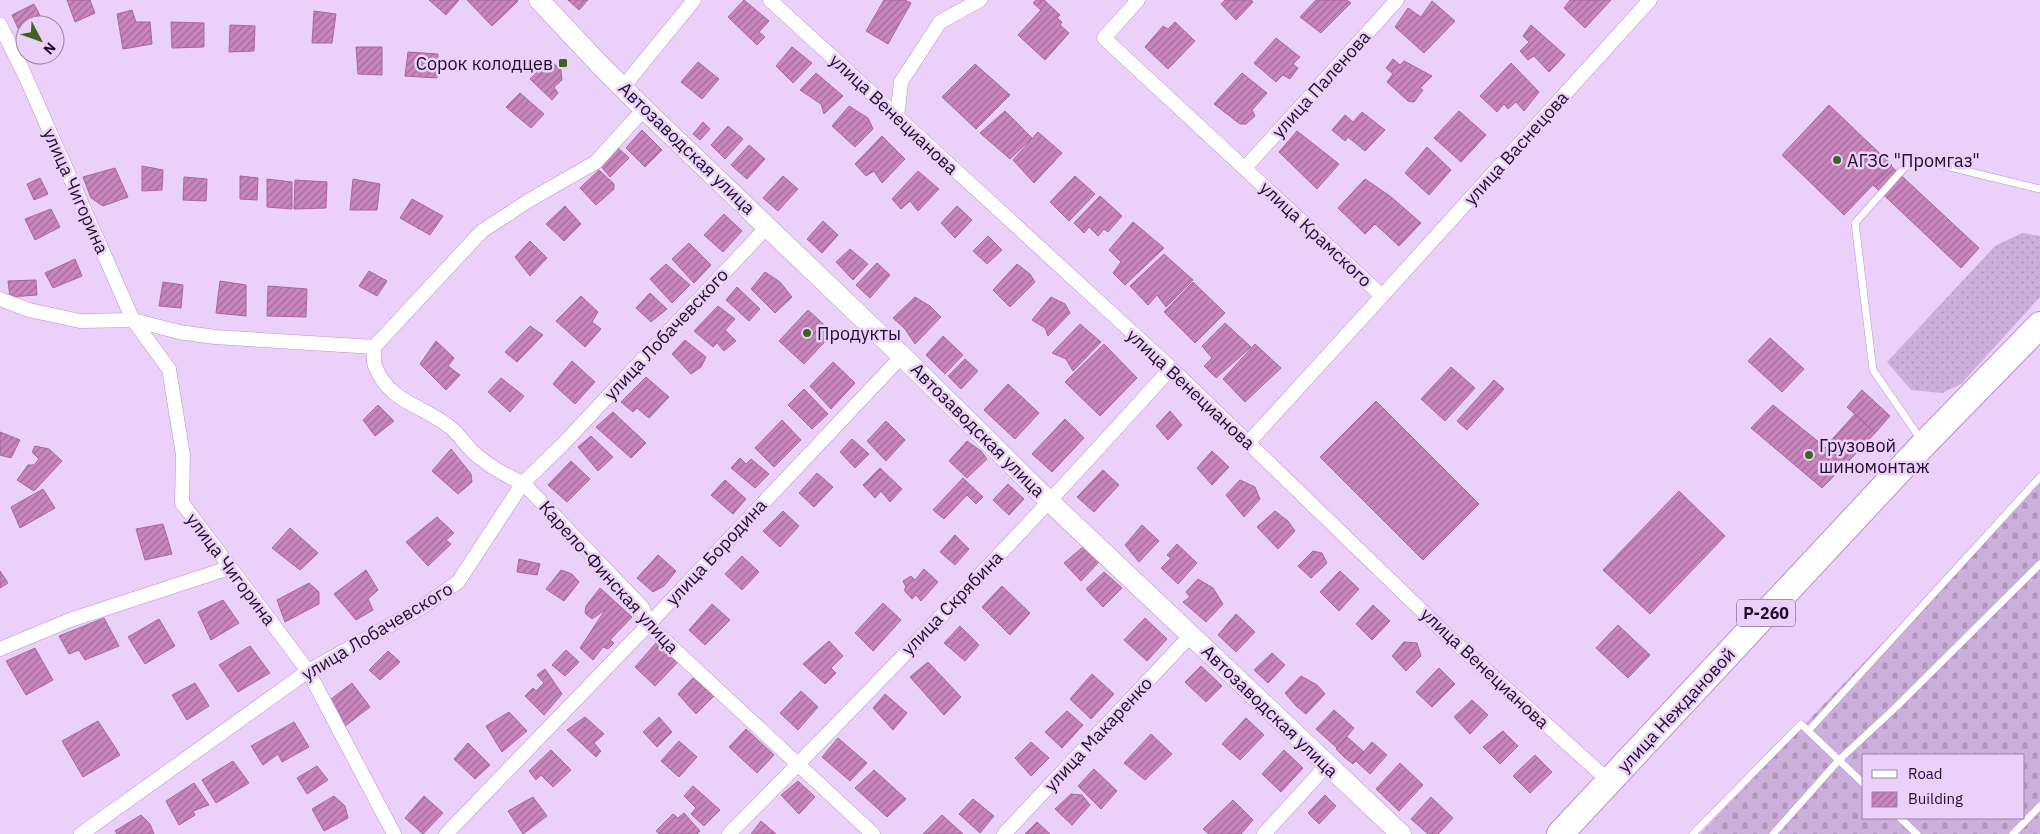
<svg xmlns="http://www.w3.org/2000/svg" width="2040" height="834" font-family="'IBM Plex Sans',sans-serif">
<defs>
<pattern id="grass-dots" width="8" height="8" patternUnits="userSpaceOnUse" patternTransform="scale(1.25)"><rect width="8" height="8" fill="#ccafdb"/><path d="M2 2h.1M6 6h.1" fill="none" stroke="#af95bc" stroke-width="1.8" stroke-linecap="round"/></pattern>
<pattern id="cemetery-stones" width="16" height="16" patternUnits="userSpaceOnUse" patternTransform="scale(1.25)"><rect width="16" height="16" fill="#ccafdb"/><path d="M2 7V4a2 2 0 0 1 4 0v3zM10 15v-3a2 2 0 0 1 4 0v3z" fill="#af95bc"/></pattern>
<pattern id="building-hatch" width="6" height="6" patternUnits="userSpaceOnUse" patternTransform="scale(1.25)"><rect width="6" height="6" fill="#c986bc"/><path d="M-1 1l2-2M0 6l6-6M5 7l2-2" fill="none" stroke="#a36c99"/></pattern>
</defs>
<rect width="100%" height="100%" fill="#ebd0fa"/>
<path fill="url(#grass-dots)" d="M2022 233 2040 236V297L1961 384 1942 393 1911 390 1887 362 1995 246Z"/>
<path fill="url(#cemetery-stones)" fill-rule="evenodd" d="M2040 475V834H1700L1915 609ZM1864 755H2024V818H1864Z"/>
<path fill="url(#building-hatch)" stroke="#a7689b" d="M67 0H90L95 13 75 22Z
M429 0H459L446 15Z
M467 0H517L518 1 492 26Z
M568 0H588L579 10Z
M744 0 769 21 759 32 765 37 757 45 728 17Z
M884 0H905L911 3 888 44 866 31Z
M1036 0H1044L1060 15 1057 18 1062 22 1060 25 1069 33 1045 60 1018 35 1041 10 1033 3Z
M1225 0H1251L1253 2 1236 20 1221 4Z
M1316 0H1347L1351 3 1321 33 1300 17Z
M1570 0H1611L1585 28 1564 8Z
M1432 1 1455 21 1424 53 1395 27 1408 8 1421 17Z
M34 4 45 25H25V43L12 15Z
M132 10 136 22H150L152 44 123 49 117 14Z
M314 11 336 14 332 43H312Z
M171 22 204 23V47L172 48Z
M1175 22 1195 41 1168 69 1145 47 1163 26 1168 29Z
M230 25 255 26 254 51 229 52Z
M1531 25 1565 55 1549 72 1534 56 1528 60 1520 51 1529 42 1523 36Z
M1276 38 1300 57 1293 64 1298 68 1290 79 1283 75 1276 82 1254 63Z
M356 47H382V75L358 74Z
M792 47 812 63 793 83 776 66Z
M408 52 438 54 437 78 405 76Z
M1393 59 1400 65 1404 61 1432 76 1420 88 1423 90 1414 102 1408 101 1387 82 1393 74 1386 68Z
M552 62 561 70 562 80 554 87 558 93 552 100 530 79 544 65Z
M698 62 719 79 702 99 681 82Z
M1511 63 1539 92 1524 111 1516 102 1508 109 1504 104 1497 112 1480 96Z
M975 64 1010 95 976 129 942 97Z
M816 73 843 96 824 114 821 104 800 90Z
M1242 73 1267 93 1252 110 1255 116 1246 124H1240L1214 104Z
M520 93 544 114 531 128 506 107Z
M1829 105 1892 165 1844 215 1782 155Z
M849 106 868 118 873 129 855 147 832 126Z
M1005 111 1032 138 1010 159 980 133Z
M1459 111 1486 135 1461 162 1434 138Z
M1362 112 1385 130 1365 151 1348 137 1345 141 1332 130 1345 115 1353 122Z
M703 122 710 129 700 140 693 134Z
M728 126 743 139 725 159 711 145Z
M642 130 662 150 645 167 626 148Z
M1297 131 1339 164 1317 189 1279 152Z
M1038 132 1062 153 1034 183 1013 160Z
M882 136 905 159 882 183 874 171 866 176 855 164Z
M749 145 765 159 747 179 731 165Z
M617 147 629 158 610 177 600 165Z
M1427 147 1451 170 1429 195 1405 173Z
M142 166 163 170 162 190 142 191Z
M1891 166 1979 248 1961 268 1873 185Z
M115 168 128 197 103 206 91 198 83 177Z
M599 170 614 184V189L596 205 580 188Z
M918 171 939 189 918 211 910 201 901 209 892 199Z
M240 176 258 178 257 200 240 199Z
M783 176 798 189 778 211 763 198Z
M1075 176 1095 194 1069 221 1050 202Z
M184 177 207 179 206 201 183 200Z
M40 178 48 194 34 200 27 184Z
M267 179 292 182V209L267 207Z
M353 179 380 184 377 210H350Z
M1365 179 1390 196 1421 223 1399 246 1375 224 1365 234 1338 208Z
M295 180 327 182 326 208 294 209Z
M1100 196 1122 216 1108 232 1104 229 1098 236 1089 227 1084 233 1074 223Z
M412 199 443 216 430 235 400 218Z
M565 206 581 224 564 241 546 224Z
M957 206 972 220 955 238 941 223Z
M51 209 60 227 35 240 25 219Z
M724 214 742 231 723 252 704 235Z
M823 221 838 235 822 253 807 239Z
M1133 222 1164 248 1125 285 1113 273 1121 262 1109 250Z
M988 236 1002 250 987 264 973 251Z
M530 241 547 258 530 276 515 257Z
M689 243 711 265 694 283 672 259Z
M850 249 868 264 853 280 836 262Z
M1164 254 1193 280 1166 307 1157 295 1148 305 1130 286Z
M75 259 82 276 53 288 45 273Z
M877 263 890 275 870 298 856 285Z
M666 264 690 285 672 303 650 279Z
M1017 264 1030 274 1035 282 1010 307 993 290Z
M369 271 387 281 377 296 359 286Z
M765 272 780 282 792 297 775 313 751 289Z
M36 280 37 295 10 297 8 281Z
M220 281 246 285V316L216 313Z
M163 282 183 285 181 308 159 306Z
M1193 282 1225 313 1195 343 1164 312Z
M268 286 307 289 306 317 267 316Z
M737 287 760 309 749 321 726 300Z
M650 293 667 309 651 322 636 308Z
M581 296 598 312 592 322 601 329 585 347 556 321Z
M915 297 930 306 941 317 915 344 905 329 893 318Z
M1051 297 1065 304 1070 313 1048 336 1045 328 1032 320Z
M718 306 735 319 725 330 736 341 724 351 717 343 713 347 694 331Z
M808 310 833 333 804 364 779 341Z
M1225 323 1251 347 1216 378 1204 366 1212 358 1202 346Z
M1080 324 1101 342 1073 371 1066 359 1052 353Z
M530 326 543 335 517 362 505 352Z
M943 336 963 355 945 374 926 355Z
M1770 338 1804 369 1782 392 1748 361Z
M685 340 706 357 701 367 691 374 672 354Z
M436 341 454 358 448 366 460 375 446 390 420 364Z
M1104 344 1137 378 1100 416 1065 382Z
M1255 344 1281 368 1245 402 1223 379Z
M965 359 978 371 961 389 948 376Z
M572 361 595 382 575 404 553 384Z
M833 362 855 383 831 409 810 386Z
M1451 367 1475 388 1445 421 1421 399Z
M646 377 669 397 649 418 637 408 633 412 621 402Z
M501 378 524 396 510 412 488 392Z
M1494 380 1504 389 1467 430 1457 421Z
M1008 384 1039 413 1015 439 984 410Z
M804 389 828 414 812 429 788 405Z
M1862 390 1890 416 1875 433 1847 407Z
M1376 401 1479 504 1423 560 1320 457Z
M378 405 394 421 375 436 363 420Z
M1773 405 1846 464 1822 488 1751 428Z
M1170 411 1182 425 1168 440 1156 426Z
M613 412 646 443 631 458 596 427Z
M1855 414 1875 433 1846 464 1826 446Z
M1065 419 1084 438 1052 472 1032 454Z
M782 420 801 440 774 467 755 448Z
M886 421 905 440 886 461 867 441Z
M0 432 20 440 11 458 0 455Z
M591 436 613 457 598 471 578 447Z
M852 439 869 454 855 468 840 452Z
M967 441 981 451 987 459 967 478 949 461Z
M35 446 49 449 62 461 34 491 17 480 28 465H34L39 459 32 452Z
M451 449 471 474 472 482 458 494 432 471Z
M1212 451 1229 467 1212 485 1197 468Z
M740 458 746 464 751 459 769 474 755 488 731 468Z
M571 461 590 479 567 502 548 485Z
M880 468 902 489 890 502 881 491 875 498 863 485Z
M1103 470 1119 485 1094 512 1077 497Z
M817 473 833 487 814 507 799 493Z
M963 478 983 497 976 504 967 495 944 519 933 510Z
M725 480 746 499 733 514 711 495Z
M1240 480 1255 487 1260 499 1244 517 1226 495Z
M1008 484 1024 499 1009 515 993 500Z
M43 489 55 508 20 528 11 507Z
M1679 491 1725 536 1650 614 1603 570Z
M783 511 799 526 780 547 763 531Z
M1275 511 1288 521 1295 531 1278 549 1257 527Z
M437 517 454 533 446 540 451 544 428 566 406 542Z
M163 524 172 554 145 560 136 529Z
M1142 525 1159 541 1139 562 1125 545Z
M290 528 318 553 300 570 272 548Z
M955 535 969 549 955 565 940 552Z
M1177 544 1197 563 1178 584 1161 568 1171 558 1167 555Z
M1083 547 1100 561 1081 581 1064 563Z
M1313 551 1322 553 1327 563 1311 578 1298 566Z
M658 555 676 571 664 586 653 592 637 578Z
M742 556 759 572 742 590 725 574Z
M519 559 540 564 537 575 517 572Z
M924 569 938 582 921 601 916 595 912 599 904 590 906 587 903 581 911 576 915 580Z
M366 570 378 590 368 599 373 610 356 620 334 594Z
M561 570 572 574 579 582 564 601 546 589Z
M0 571 8 583 0 588Z
M1340 571 1359 589 1339 611 1320 592Z
M1104 572 1122 588 1103 607 1086 589Z
M1198 579 1213 588 1223 604 1206 622 1183 602 1190 597 1186 592Z
M309 583 319 592V604L285 622 277 600Z
M1002 586 1030 613 1010 635 982 607Z
M600 588 632 617 610 640 614 643 608 649 603 647 593 660 580 648 605 610 592 619 585 613 586 606Z
M223 600 239 623 211 640 198 612Z
M883 603 901 620 873 651 855 633Z
M712 604 730 620 705 645 689 630Z
M1373 605 1390 621 1372 640 1356 624Z
M1236 614 1255 632 1236 652 1218 635Z
M104 618 119 646 85 660 79 650 69 654 59 636Z
M1145 618 1167 639 1147 661 1124 640Z
M159 619 175 646 145 664 128 637Z
M1618 625 1650 655 1628 678 1596 648Z
M960 626 979 645 965 661 944 643Z
M829 641 843 656 831 668 836 673 825 684 803 664Z
M1404 642 1417 643 1421 656 1406 671 1392 656Z
M656 643 679 661 655 686 635 667Z
M250 646 270 673 238 692 219 665Z
M35 648 53 680 26 695 6 661Z
M566 650 579 662 565 676 552 665Z
M388 651 400 662 380 680 369 670Z
M1272 653 1285 665 1268 683 1254 670Z
M928 662 961 697 944 715 910 677Z
M1201 666 1222 686 1206 702 1185 682Z
M1439 668 1455 684 1432 707 1416 692Z
M545 669 562 694 544 715 525 696 533 688 536 691 544 683 537 675Z
M1092 674 1114 694 1091 719 1070 699Z
M1301 676 1317 685 1325 694 1306 714 1296 706 1285 693Z
M693 678 714 696 696 714 678 694Z
M195 683 209 706 187 720 172 695Z
M352 683 370 707 345 726 330 700Z
M801 691 818 707 798 730 780 713Z
M885 694 907 713 893 730 873 708Z
M1472 700 1488 715 1470 734 1454 717Z
M1334 710 1354 728 1337 748 1316 729Z
M1067 711 1083 725 1062 748 1045 732Z
M509 712 527 731 502 752 486 726Z
M585 717 604 734 594 743 601 751 596 757 567 730Z
M659 717 672 732 657 747 643 732Z
M1246 718 1264 735 1240 760 1222 744Z
M98 721 120 755 83 777 62 741Z
M294 722 309 747 282 762 278 754 263 765 251 746Z
M746 729 774 755 757 773 729 747Z
M1503 731 1518 746 1500 764 1483 747Z
M1151 734 1172 754 1145 780 1124 763Z
M1347 737 1355 744 1344 757 1336 749Z
M838 738 867 763 850 781 822 757Z
M679 741 697 757 679 777 661 761Z
M1031 742 1049 758 1031 776 1015 758Z
M1372 742 1387 755 1370 774 1356 761Z
M468 743 490 765 475 779 454 759Z
M1355 744 1364 752 1353 764 1344 757Z
M551 750 571 770 553 787 541 775 536 780 529 771Z
M1284 750 1303 768 1281 792 1262 774Z
M1535 755 1552 772 1530 793 1513 776Z
M233 761 249 783 216 803 202 780Z
M1400 763 1423 785 1399 811 1376 789Z
M317 766 328 780 307 794 297 778Z
M1094 769 1117 791 1101 809 1078 786Z
M874 770 906 799 887 817 855 788Z
M798 781 815 797 799 814 781 795Z
M194 783 209 805 193 811 195 815 179 825 166 801Z
M693 786 720 810 704 826 691 814 696 808 684 796Z
M1071 794 1082 795 1090 805 1072 825 1055 809Z
M1325 795 1336 806 1319 824 1308 813Z
M334 796 345 806 348 818 324 831 312 809Z
M424 796 443 813 423 834 405 818Z
M533 797 547 816 523 834 508 811Z
M1431 797 1453 818 1438 834H1428L1411 819Z
M973 799 994 816 980 833 959 814Z
M1233 800 1253 820 1241 834H1209L1203 829Z
M684 813 700 831 697 834H660L656 831 673 814 678 818Z
M141 815 150 824 154 834H117L115 831Z
M942 815 963 834H923Z
M761 821 776 834H751Z
M1037 822 1050 834H1025Z"/>
<g fill="none" stroke-linecap="round" stroke-linejoin="round">
<g stroke="#bc90d3" stroke-width="8">
<path id="lane" d="M1922 441 1873 370 1855 223 1913 158 2040 189
M1808 731 2040 477
M1900 818 1917 834
M1693 834 1801 724 1864 784
M1773 834 1839 760 1896 707 2040 564
M2013 834 2040 806"/>
</g>
<g stroke="#bc90d3" stroke-width="15">
<path id="street" d="M770 0 1171 368 1449 637 1609 781
M1138 0 1104 38 1382 296 1248 443
M0 25 23 71 133 320 169 369 183 455 182 503 308 671 394 834
M623 87 694 0
M897 117 901 82 940 22 980 0
M1245 168 1397 0
M1382 296 1650 0
M0 299 29 310 80 321 133 320 179 332 215 337 374 347 482 231 528 201 596 162 644 109
M374 347C374 352 373 360 375 366 390 404 424 405 451 428 460 435 466 446 474 453 489 466 506 476 523 483L642 607 648 625 873 834
M0 649 70 620 229 568
M81 834 308 671 421 608 458 582 523 483 564 443 768 226
M446 834 648 625 902 356
M729 834C880 682 1028 527 1171 368
M1004 834 1191 635
M1264 834 1327 765"/>
</g>
<g stroke="#bc90d3" stroke-width="21">
<path id="secondary" d="M539 0 600 65 644 109 902 356 1050 502 1401 834"/>
</g>
<g stroke="#bc90d3" stroke-width="28">
<path id="highway" d="M1560 834 1924 444 2040 325"/>
</g>
<use href="#lane" stroke="#fff" stroke-width="7"/>
<use href="#street" stroke="#fff" stroke-width="14"/>
<use href="#secondary" stroke="#fff" stroke-width="20"/>
<use href="#highway" stroke="#fff" stroke-width="26"/>
</g>
<g fill="#3d631e" stroke="#ebd0fa" stroke-width="2">
<rect x="558" y="58" width="10" height="10" rx="2.5"/>
<circle cx="1837" cy="160" r="5"/>
<circle cx="807" cy="333" r="5"/>
<circle cx="1809" cy="455" r="5"/>
</g>
<g text-anchor="middle" dominant-baseline="central" stroke-width="5" stroke-linejoin="round" paint-order="stroke">
<rect fill="#ebd0fa" stroke="#5d4967" stroke-width="1" x="1737" y="599.5" width="58" height="27" rx="4"/>
<g font-size="16" font-weight="bold" fill="#200f28">
<text x="1766" y="613">Р-260</text>
</g>
<g font-size="18" fill="#200f28" stroke="#ebd0fa" text-anchor="start">
<text x="553" y="63" text-anchor="end">Сорок колодцев</text>
<text x="1847" y="160">АГЗС "Промгаз"</text>
<text x="817" y="333">Продукты</text>
<text x="1819" y="445">Грузовой<tspan x="1819" dy="21">шиномонтаж</tspan></text>
</g>
<g font-size="18" fill="#200f28" stroke="#ebd0fa">
<text transform="translate(1321 84) rotate(-48)">улица Паленова</text>
<text transform="translate(894 114) rotate(43)">улица Венецианова</text>
<text transform="translate(687 148) rotate(44)">Автозаводская улица</text>
<text transform="translate(1516 148) rotate(-48)">улица Васнецова</text>
<text transform="translate(76 191) rotate(66)">улица Чигорина</text>
<text transform="translate(1316 234) rotate(43)">улица Крамского</text>
<text transform="translate(666 334) rotate(-47)">улица Лобачевского</text>
<text transform="translate(1191 389) rotate(43)">улица Венецианова</text>
<text transform="translate(978 430) rotate(45)">Автозаводская улица</text>
<text transform="translate(716 552) rotate(-47)">улица Бородина</text>
<text transform="translate(231 569) rotate(53)">улица Чигорина</text>
<text transform="translate(609 577) rotate(48)">Карело-Финская улица</text>
<text transform="translate(952 603) rotate(-46)">улица Скрябина</text>
<text transform="translate(377 631) rotate(-31)">улица Лобачевского</text>
<text transform="translate(1485 668) rotate(43)">улица Венецианова</text>
<text transform="translate(1676 710) rotate(-47)">улица Неждановой</text>
<text transform="translate(1270 711) rotate(44)">Автозаводская улица</text>
<text transform="translate(1098 734) rotate(-47)">улица Макаренко</text>
</g>
</g>
<rect x="1862" y="754" width="162" height="65" fill="#ebd0fa" stroke="#9a83a6"/>
<rect x="1872" y="770" width="25" height="8" fill="#ffffff" stroke="#9a83a6"/>
<text x="1908" y="779" font-size="15" fill="#200f28">Road</text>
<rect x="1872" y="792" width="25" height="15" fill="url(#building-hatch)" stroke="#9a83a6"/>
<text x="1908" y="804" font-size="15" fill="#200f28">Building</text>
<g transform="translate(40 40) rotate(131)"><circle r="24" fill="#ebd0fa" stroke="#9a83a6"/>
<path d="M0-4L9 19L0 12L-9 19Z" fill="#3d631e"/>
<text y="-8" font-size="14" font-weight="bold" text-anchor="middle" fill="#200f28">N</text>
</g>
</svg>
